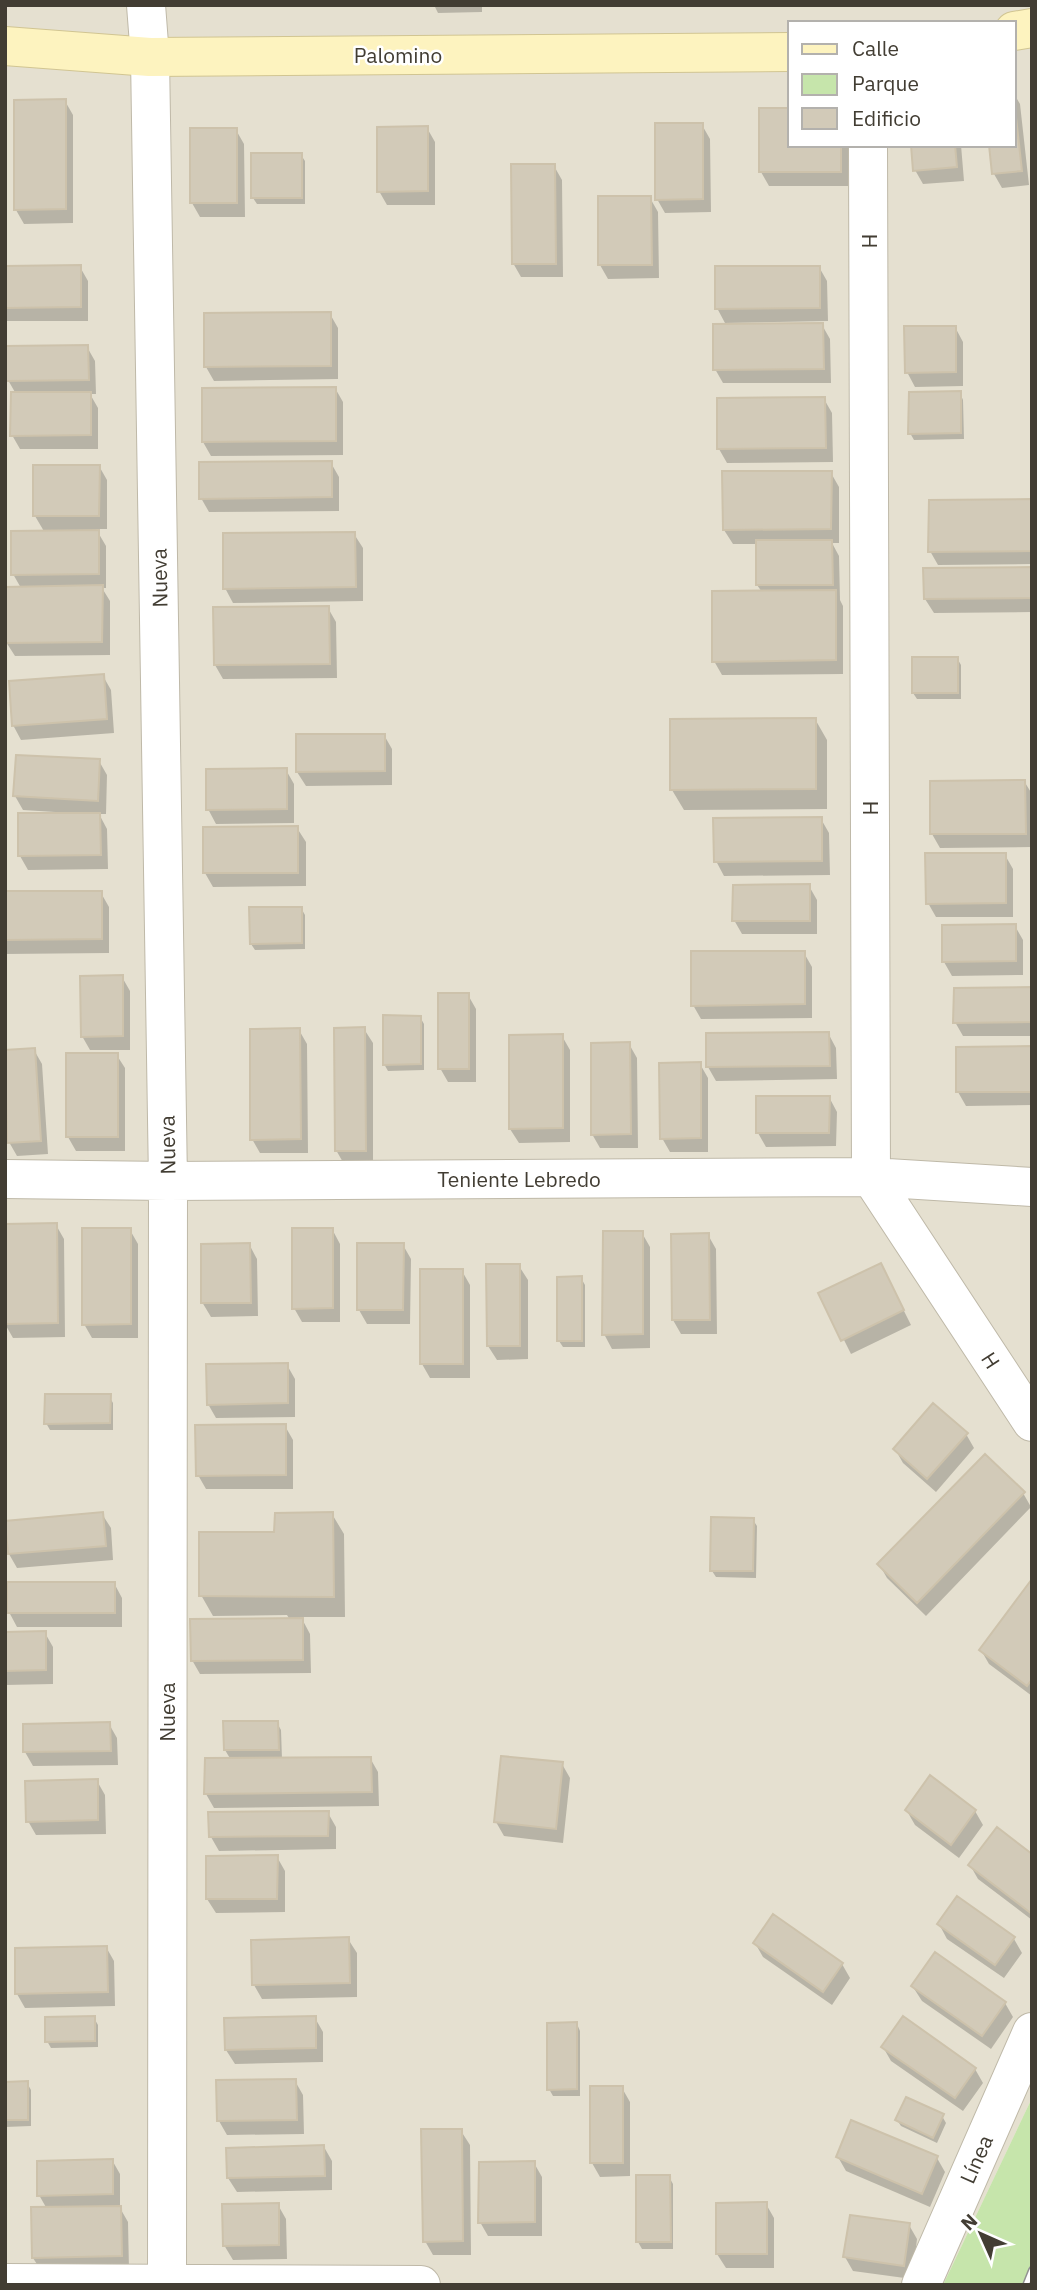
<svg xmlns="http://www.w3.org/2000/svg" width="1037" height="2290" font-family="'IBM Plex Sans',sans-serif">
<rect width="100%" height="100%" fill="#f1ede2"/>
<path fill="#e5e0d0" fill-rule="evenodd" d="M5 5H1032V2098L943 2285H5ZM790 23H1014V145H790Z"/>
<path fill="#c6e5ab" d="M1032 2098V2285H943Z"/>
<path fill="#0003" d="M434 5H482V12L438 13Z
M1014 94 1020 104 1029 185 1002 188 994 174 991 145H1014Z
M65 101 73 115V223L24 224 16 210Z
M760 110H790V145H848V186H769L761 172Z
M702 125 710 139 711 212 665 213 657 199Z
M427 128 435 142V205H387L379 191Z
M236 130 244 144 245 217H200L192 203Z
M913 145H961L964 181 923 184 915 170Z
M301 155 305 161V204H257L253 198Z
M554 166 562 180 563 277H521L513 263Z
M650 198 658 212 659 278 608 279 600 265Z
M80 267 88 281V321H6L5 268Z
M819 267 827 281 828 321 725 323 717 308Z
M330 314 338 328V379L214 381 206 367Z
M822 325 830 339 831 383H723L715 369Z
M955 327 963 342V386L915 387 907 372Z
M87 347 95 361 96 394H90L98 408V449H20L12 435 16 394 8 380Z
M335 388 343 402V455L211 456 203 442Z
M960 393 963 400 964 439 914 440 910 433Z
M824 399 832 413 833 462 727 463 719 449V400Z
M331 463 339 477V511L209 512 201 498Z
M99 466 107 480V529H96L106 546V588H102L110 601V655L15 656 6 642 21 588 13 574 45 533 35 516Z
M831 473 839 487V543H832L839 556 840 600 843 606V674L722 675 714 661 762 592 757 585V544H733L724 530Z
M1032 500V564L938 565 930 551Z
M354 534 363 548V601L233 603 225 588Z
M1032 568V612L934 613 925 599Z
M328 608 336 622 337 678 223 679 215 665Z
M957 658 961 665V699H917L913 693Z
M103 676 111 690 114 733 21 740 13 725Z
M815 719 827 740V809L684 810 672 790Z
M384 735 392 749V785L306 786 297 772Z
M99 761 107 775 106 814H99L107 829 108 869 28 870 20 856 55 815V812L23 810 15 796Z
M286 770 294 784V823L216 824 208 809Z
M1024 781 1032 794V847L940 848 932 834Z
M821 819 829 833 830 875 724 876 716 861Z
M297 828 306 842V886L213 887 205 873Z
M1005 855 1013 869V917H936L928 903Z
M809 886 817 900V934H742L734 920Z
M5 893H101L109 907V953L5 954Z
M301 908 305 915V949L255 950 251 944Z
M1015 926 1023 940V975L952 976 944 962Z
M804 953 812 967V1018L701 1019 693 1005Z
M122 977 130 991V1050H90L82 1036Z
M1032 989V1036H963L955 1022Z
M468 995 476 1009V1082H448L440 1068Z
M420 1017 424 1024V1070L388 1071 384 1064Z
M364 1029 373 1043V1164H344L336 1150Z
M299 1030 307 1044 308 1153H260L252 1139Z
M828 1033 836 1048 837 1079 716 1081 708 1067Z
M562 1036 570 1050V1142L519 1143 510 1129Z
M629 1044 637 1058 638 1148H600L592 1134Z
M1032 1048V1105L966 1106 958 1092Z
M34 1050 42 1064 48 1154 17 1156 9 1142 5 1052Z
M116 1054 125 1068V1151H76L68 1137Z
M700 1064 708 1078V1152H670L662 1138Z
M829 1097 837 1112 836 1146 766 1147 758 1133Z
M5 1225H56L64 1239 65 1337 13 1338 5 1324Z
M332 1229 340 1244V1322H302L294 1308Z
M130 1230 138 1244V1338H92L84 1324Z
M642 1233 650 1247V1348L612 1349 604 1334Z
M708 1235 716 1249 717 1334H681L673 1320V1236Z
M249 1244 257 1259 258 1316 211 1317 202 1302Z
M403 1245 411 1259 410 1324H367L359 1310Z
M519 1266 528 1280V1359L497 1360 488 1346Z
M462 1271 470 1285V1378H430L422 1364Z
M581 1278 585 1285V1347H563L559 1341Z
M888 1279 911 1325 851 1354 821 1294Z
M287 1365 295 1379V1417L216 1418 208 1404Z
M109 1396 113 1403V1430H50L46 1423Z
M285 1426 293 1440V1489H206L198 1475Z
M966 1434 974 1448 936 1492 903 1463 895 1449Z
M1023 1493 1031 1507 926 1616 887 1578 879 1564Z
M102 1514 111 1528 113 1560 17 1568 9 1554Z
M332 1514 344 1534 345 1617H301L310 1634 311 1673 200 1674 192 1660 290 1620 287 1615 213 1616 201 1595 276 1533Z
M753 1520 757 1526 756 1578 716 1577 712 1571Z
M1032 1582V1696L989 1664 981 1650Z
M114 1583 122 1598V1627H17L9 1612Z
M45 1633 53 1647V1684L5 1685V1634Z
M277 1723 281 1730 282 1759 370 1758 378 1772 379 1806 214 1808 206 1794 231 1760 225 1750Z
M109 1724 117 1738 118 1765 33 1766 25 1752Z
M562 1764 570 1778 563 1843 504 1836 496 1822Z
M97 1781 105 1795 106 1834 36 1835 28 1821Z
M907 1811H975L983 1825 959 1858 915 1825Z
M328 1813 336 1827V1849L219 1851 211 1837Z
M277 1857 285 1871V1912L216 1913 207 1899Z
M1032 1857V1920L978 1879 970 1865Z
M957 1898 1014 1939 1022 1953 1004 1978 947 1939 939 1924Z
M348 1939 357 1953V1997L262 1999 254 1985Z
M755 1943 842 1964 850 1978 832 2005 763 1957Z
M106 1947 114 1961 115 2006 25 2008 17 1994Z
M913 1987 1005 2003 1013 2017 991 2049 922 2001Z
M94 2018 98 2025V2047L51 2048 47 2041Z
M315 2018 323 2032V2062L235 2064 226 2050Z
M577 2024 580 2031V2096H553L549 2089Z
M883 2047 975 2069 983 2083 963 2111 891 2061Z
M295 2081 303 2095 304 2134 227 2135 219 2121Z
M27 2083 31 2090V2126L5 2127V2084Z
M622 2088 630 2102V2176L600 2177 592 2163Z
M942 2116 946 2123 937 2143 901 2126 897 2120Z
M461 2131 470 2145 471 2255H433L425 2241Z
M324 2147 332 2161V2190L237 2192 228 2178Z
M838 2157 937 2158 945 2172 930 2207 846 2171Z
M112 2160 120 2174V2208L128 2222 129 2270 42 2272 33 2258 47 2209 39 2195Z
M534 2163 542 2177V2236H488L480 2222Z
M669 2177 673 2184V2249H642L638 2242Z
M766 2204 774 2218V2268H726L717 2254Z
M278 2205 286 2219 287 2259 233 2260 224 2245Z
M909 2225 917 2239 912 2279 853 2271 845 2257Z"/>
<path fill="#d2cab8" stroke="#cdc2ab" stroke-width="2" d="M66 99V209L14 210V100Z
M1014 99 1022 171 992 174 989 145H1014Z
M759 108H790V145H841V172H759Z
M655 123H703V199L655 200Z
M428 126V191L377 192V127Z
M190 128H237V203H190Z
M911 145H955L957 167 913 171Z
M251 153H302V198H251Z
M511 164H555L556 264H512Z
M598 196H651L652 265H598Z
M81 265V307L5 308V266Z
M715 266H820V308L715 309Z
M331 312V366L204 367V313Z
M823 323 824 369 713 370V324Z
M904 326H956V372L905 373Z
M88 345 89 380 6 381 5 346Z
M336 387V441L202 442V388Z
M961 391V433L908 434 909 392Z
M11 392H91V435L10 436Z
M825 397 826 448 717 449V398Z
M332 461V497L199 499V462Z
M33 465H100L99 516H33Z
M722 471H832L831 529 723 530Z
M1032 499V551L928 552 929 500Z
M99 530V574L11 575V531Z
M355 532 356 587 223 589V533Z
M756 540H832L833 585H756Z
M1032 567V598L924 599 923 568Z
M103 585 102 642 5 643V587Z
M836 590V660L712 662V591Z
M329 606 330 664 214 665 213 607Z
M912 657H958V693H912Z
M104 674 107 719 12 726 9 681Z
M816 718V789L670 790V719Z
M296 734H385V771L296 772Z
M16 755 100 759 98 801 13 796Z
M287 768V809L206 810V769Z
M1025 780 1026 834H930V781Z
M18 813H100L101 855 18 856Z
M822 817V861L714 862 713 818Z
M298 826V873H203V827Z
M925 853H1006V903L926 904Z
M810 884V921H732L733 885Z
M5 891H102V939L5 940Z
M249 907H302V943L250 944Z
M1016 924V961L942 962V925Z
M691 951H805V1004L691 1006Z
M123 975V1036L81 1037 80 976Z
M1032 987V1022L953 1023 954 988Z
M438 993H469V1069H438Z
M383 1015 421 1016V1064L383 1065Z
M365 1027 366 1151H335L334 1028Z
M300 1028 301 1139 250 1140V1029Z
M829 1032 830 1066 706 1067V1033Z
M563 1034V1128L509 1129V1035Z
M630 1042 631 1134 591 1135V1043Z
M1032 1046V1092H956V1047Z
M35 1048 41 1141 7 1143 5 1050Z
M66 1053H118V1137H66Z
M701 1062V1138L660 1139 659 1063Z
M756 1096H830L829 1133H756Z
M57 1223 58 1323 5 1324V1224Z
M82 1228H131V1324L82 1325Z
M292 1228H333V1308L292 1309Z
M603 1231H643V1334L602 1335Z
M709 1233 710 1320H672L671 1234Z
M250 1243 251 1303H201V1244Z
M357 1243H404L403 1310H357Z
M881 1263 904 1310 841 1341 818 1293Z
M486 1264H520V1346H487Z
M420 1269H463V1364H420Z
M582 1276V1341H557V1277Z
M288 1363V1403L207 1405 206 1364Z
M45 1394H111L110 1423 44 1424Z
M933 1403 968 1433 927 1479 893 1449Z
M286 1424V1475L196 1476 195 1425Z
M985 1454 1025 1492 917 1603 877 1564Z
M103 1512 106 1546 8 1554 5 1521Z
M333 1512 334 1597 199 1596V1532H274L275 1513Z
M711 1517 754 1518 753 1571H710Z
M1032 1579V1679L1027 1686 979 1650Z
M7 1582H115V1613H7Z
M303 1618V1660L191 1661 190 1619Z
M46 1631V1670L5 1671V1632Z
M223 1721H278L279 1750H224Z
M110 1722 111 1751 23 1752V1724Z
M501 1756 563 1762 556 1829 494 1822Z
M371 1757 372 1792 204 1794 205 1758Z
M930 1775 976 1810 951 1845 905 1810Z
M98 1779V1820L26 1822 25 1781Z
M329 1811 328 1836 209 1837 208 1812Z
M997 1827 1032 1854V1914L968 1865Z
M278 1855 277 1899H206V1856Z
M957 1896 1015 1937 995 1965 937 1924Z
M773 1914 843 1963 823 1992 753 1943Z
M349 1937 350 1983 252 1985 251 1940Z
M107 1946 108 1992 15 1994V1948Z
M935 1952 1006 2002 982 2036 911 1986Z
M95 2016V2041L45 2042V2017Z
M316 2016V2048L225 2050 224 2018Z
M903 2016 976 2068 955 2098 881 2047Z
M577 2022V2089L547 2090V2023Z
M296 2079 297 2120 217 2121 216 2080Z
M28 2081V2120H5V2082Z
M590 2086H623V2163H590Z
M906 2097 944 2114 933 2138 895 2120Z
M851 2120 938 2156 922 2194 836 2157Z
M421 2129H462L463 2241 423 2242Z
M324 2145 325 2176 227 2178 226 2148Z
M113 2159V2194L37 2196V2161Z
M535 2161V2222L478 2223 479 2162Z
M636 2175H670L671 2242H636Z
M767 2202V2254H716V2203Z
M279 2203V2245L223 2246 222 2204Z
M121 2206 122 2256 32 2258 31 2207Z
M850 2215 910 2223 904 2266 843 2257Z"/>
<g fill="none" stroke-linecap="round" stroke-linejoin="round">
<g stroke="#bfb9a8" stroke-width="40">
<path id="street" d="M146 5 150 57 168 1181 167 2285
M868 145 871 1177 1032 1422
M5 1179 168 1181 871 1177 1032 1187
M5 2283 421 2285
M921 2285 1032 2032"/>
</g>
<g stroke="#d1c592" stroke-width="40">
<path id="secondary" d="M1014 31 1032 28
M5 46 150 57 790 52"/>
</g>
<use href="#street" stroke="#fff" stroke-width="38"/>
<use href="#secondary" stroke="#fdf3bf" stroke-width="38"/>
<g stroke="#929292" stroke-width="8">
<path id="rail" d="M1026 2285 1032 2270"/>
</g>
<use href="#rail" stroke="#fff" stroke-width="5" stroke-dasharray="16" stroke-linecap="butt"/>
</g>
<g text-anchor="middle" dominant-baseline="central" stroke-width="5" stroke-linejoin="round" paint-order="stroke">
<g font-size="21" fill="#423d33" stroke="#fff">
<text x="398" y="55">Palomino</text>
<text transform="translate(869 241) rotate(-90)">H</text>
<text transform="translate(159 578) rotate(-91)">Nueva</text>
<text transform="translate(870 808) rotate(-90)">H</text>
<text transform="translate(167 1145) rotate(-91)">Nueva</text>
<text x="519" y="1179">Teniente Lebredo</text>
<text transform="translate(991 1360) rotate(57)">H</text>
<text transform="translate(167 1712) rotate(-90)">Nueva</text>
<text transform="translate(976 2159) rotate(-66)">Línea</text>
</g>
</g>
<rect width="1037" height="2290" fill="none" stroke="#423d33" stroke-width="14"/>
<rect x="788" y="21" width="228" height="126" fill="#ffffff" stroke="#b3b1ad" stroke-width="2"/>
<rect x="802" y="44" width="35" height="10" fill="#fdf3bf" stroke="#b3b1ad" stroke-width="2"/>
<text x="852" y="56" font-size="21" fill="#423d33">Calle</text>
<rect x="802" y="74" width="35" height="21" fill="#c6e5ab" stroke="#b3b1ad" stroke-width="2"/>
<text x="852" y="91" font-size="21" fill="#423d33">Parque</text>
<rect x="802" y="108" width="35" height="21" fill="#d2cab8" stroke="#b3b1ad" stroke-width="2"/>
<text x="852" y="126" font-size="21" fill="#423d33">Edificio</text>
<g transform="translate(981 2234) rotate(315)" stroke="#ffffff" stroke-width="5" paint-order="stroke">
<path d="M0-5L12 26L0 18L-12 26Z" fill="#423d33"/>
<text y="-10" font-size="19" font-weight="bold" text-anchor="middle" fill="#423d33">N</text>
</g>
</svg>
